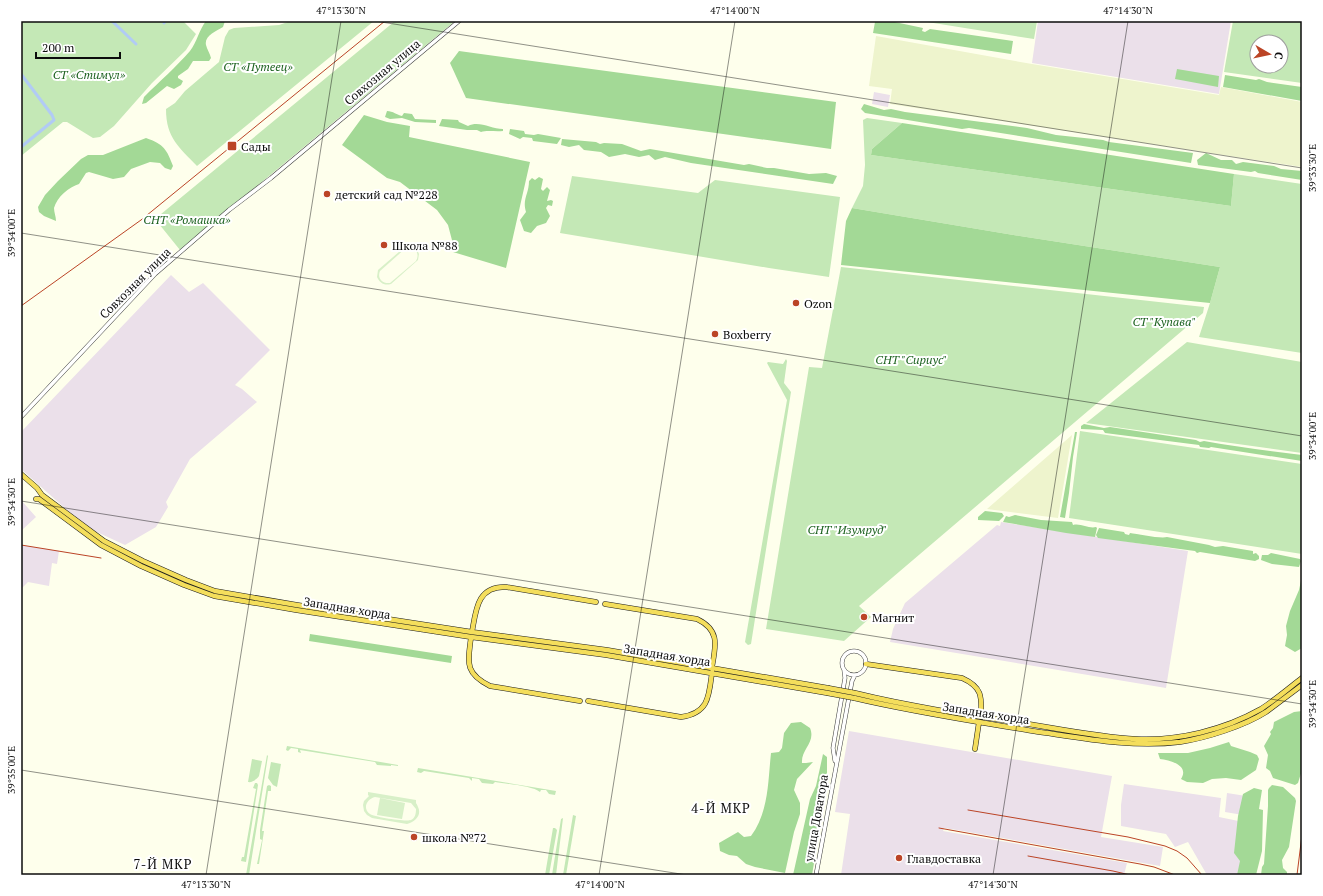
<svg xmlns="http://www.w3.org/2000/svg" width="1323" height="896" font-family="'PT Serif',serif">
<rect width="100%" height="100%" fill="#feffec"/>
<path fill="#ebe0ea" d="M1038 21H1231L1219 94 1032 63Z
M874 92 890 95 888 107 872 104Z
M171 275 189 292 203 283 270 350 235 385 242 389 257 402 190 459 166 502 168 507 156 527 125 545 86 527 21 469V432Z
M21 500 36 517 21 531Z
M1001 522 1188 551 1166 688 890 642 893 629 905 603 997 525 1000 526Z
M21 545 59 551 57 564 52 563 49 586 28 582 21 589Z
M849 731 1112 776 1101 837 1163 847 1160 866 957 830 944 828 943 831 1127 863 1124 875H841L850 814 835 812Z
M1124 784 1221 798 1219 817 1253 824 1248 875H1207L1188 842 1175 847 1166 834 1121 826V805Z
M1227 793 1246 796 1243 815 1225 812Z"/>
<path fill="#eef4cd" d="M876 36 1032 64 1219 95 1221 87 1302 102V167L890 104 892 89 869 86Z
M1072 435 1058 518 987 509Z"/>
<path fill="#c4e8b6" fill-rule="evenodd" d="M21 21H183L196 34 186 50 152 83 114 126 100 137 93 138 67 122H63L21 156Z
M291 21H374L197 166C179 147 166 138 166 109L175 103 185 91 219 62 225 37 229 30 234 28 279 25Z
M395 21H455L180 250 155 219Z
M921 21H1037L1034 39Z
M1233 21H1302V83L1224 72ZM1257 42H1281V66H1257Z
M867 118 902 123 872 149 871 155 1231 206 1234 174 1302 184V353L1199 337 1210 303 1220 267 1020 236 852 208 863 186 865 165 863 120Z
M572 176 698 193 715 180 840 197 829 277 769 268 560 233Z
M841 267 1204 307 1203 313 859 606 871 617 844 641 766 629 809 367 822 368Z
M1187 342 1302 362V453L1086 423Z
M786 359 787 361 784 383 791 392 751 644 748 645 745 642 787 400 767 363 768 362 783 364Z
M1080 431 1302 464V554L1069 518Z
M287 746 398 765V766L391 765V766L377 765 375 762 300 750 301 753 298 752V749L291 748 288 751 286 750Z
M267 755 268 756 249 875H246Z
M252 759 262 761 259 776C257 779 252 783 248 782Z
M271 762 281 764 277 787 273 785 268 778Z
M418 768 556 791 555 795 549 794 546 790H541L540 792C533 786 506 784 495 782L493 784 482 783 479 779 472 778V781L469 778 424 771 421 773 417 772Z
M255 783H257L258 785 246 862 241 861 242 857H244L256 789 253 788Z
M269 785 271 786V791H268L262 831H264L259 864H257L262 840 260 839V830L267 786Z
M573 815 576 816 566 875H563Z
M563 818 556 875H552L561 819Z
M553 828H555L557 830 549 875H545Z"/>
<path fill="#a3d996" d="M206 21H225L223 27C216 31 204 36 206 45 207 49 210 54 211 58L209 61H193L188 69 178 76V78L183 81 181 85 174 89 167 86 146 103 142 104 144 97C159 82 176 67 190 51 197 42 199 30 206 21Z
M876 21H890L923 28 922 31 925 32 930 29 1013 41 1011 54 873 33 875 22Z
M459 51 836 102 831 149 466 98 450 63Z
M1177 69 1219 76 1218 87 1175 79Z
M1225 75 1256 80 1259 79 1267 82 1302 87V101L1223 87Z
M864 104 884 110 891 109 905 112 1027 128 1056 135 1103 140 1109 142 1193 153 1191 163 969 128 962 129 865 113 861 109Z
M387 111C393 111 397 115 402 116L404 113 412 114 415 119 436 120V123L415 122 402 118 390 119 385 117Z
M364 115 387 122 410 126 409 137 530 162 506 268 453 252V244L448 225 437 210 400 182 387 178 342 145Z
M442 119 458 120 459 122 468 126C479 120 491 129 503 129V131C496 132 487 130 481 132L477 130H467L439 126Z
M902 123 1234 174 1231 206 871 155 872 149Z
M510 129 524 131 525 134 534 135 538 134 561 138 557 144 533 141 532 138 523 137 520 139 509 134Z
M146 138C164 144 167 150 173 166L171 170 165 168 160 163 150 162 131 169 124 177 113 179 89 172 86 173 79 184C69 187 57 197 54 208 54 212 56 217 56 221L44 216 39 212 38 207 45 195 58 181 81 159 88 155H103Z
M562 139 596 142 600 144 604 143 622 144 641 151 650 149 744 165 749 164 767 168H774L809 174 826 173 837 176 833 184 691 163 665 157 655 160 649 155 639 157 625 154 609 157 601 152 584 150 579 145 569 147 561 145Z
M1206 153 1221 160H1232L1236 164 1243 162 1274 166 1281 169 1302 171V180L1258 173 1255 171 1251 172 1198 165 1197 160Z
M539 177 543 179 541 189 543 191 547 187 550 190 547 201 551 200 553 201 552 206 548 205 546 208 550 216 546 223 537 226 531 233 524 231 520 220 526 212C522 199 529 194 529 181L532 178 535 180Z
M852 208 1020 236 1220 267 1210 303 841 265 846 221Z
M1084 424 1104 428 1110 427 1196 440 1200 442 1204 441C1237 447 1269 451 1302 455V461L1211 447 1209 448 1200 447 1199 445 1105 433 1103 430 1081 429V426Z
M1075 432H1077L1073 457 1069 493 1065 518 1060 517Z
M985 511 1002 513 1004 516 999 521 978 520V517Z
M1015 515 1041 520 1072 522 1073 525C1081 523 1089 529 1096 527L1097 528 1095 537 1066 533 1003 522 1006 516 1009 517Z
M1099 528 1124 532 1125 534 1129 535 1130 533C1138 534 1161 539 1167 537L1209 545 1215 547 1223 546 1253 551V554L1256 553 1259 556V559L1255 561 1200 552 1197 553 1195 551 1098 538 1096 535Z
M1271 553 1300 559 1301 561 1299 567 1272 564 1261 560 1262 555H1268Z
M1302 576V648L1295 652 1285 646 1287 635 1286 626 1290 611 1299 590Z
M310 634 452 656 451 663 309 641Z
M1302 711V770L1298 783 1295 785 1273 778 1270 771 1266 768 1268 755 1264 746 1271 734 1270 732 1273 728 1274 722 1294 712Z
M801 722 810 728C816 743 801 749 802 763H806L813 762 797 779 794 790 800 803V814L794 832 785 873 755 867 746 864 737 856 729 855 720 851 719 843 738 832 744 837 751 836C769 812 768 780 771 753L779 752 782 748 784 733 791 723Z
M1229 742 1231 746 1250 752 1257 755 1259 759 1256 770 1241 780 1226 778 1212 779 1203 783 1187 782 1181 779C1190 765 1169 760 1160 759L1158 753H1188L1210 748Z
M823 754 827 757V786L812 875H793L810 799 816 786Z
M1272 785 1283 787 1295 798 1296 801 1289 847 1282 860 1283 868 1287 872V875H1261L1262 867 1264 864 1268 806V790L1269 788Z
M1254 788 1262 790 1259 809 1263 810 1262 851 1256 875H1237L1240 861 1234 853 1238 816 1243 794Z"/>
<path fill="#d8f0c8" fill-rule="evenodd" d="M407 245 413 246 417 250 419 254 418 260 391 284C384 286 380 283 377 277L378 270ZM407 247C416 247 420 254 416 261L390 283C382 284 377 278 380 271Z
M368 792 416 800C416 806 416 801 418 807 422 815 415 822 407 824L372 818 367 815 364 811 363 805 364 801 369 796 368 795ZM375 797 411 803 416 809C416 814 415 818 411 820 406 822 374 817 370 814 362 808 367 799 375 797Z
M380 798 405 803 402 819 377 815Z"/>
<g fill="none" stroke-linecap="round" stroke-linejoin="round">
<path stroke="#b1cbf5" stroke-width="3" d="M112 21 136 44
M164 23 165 21
M21 74 52 115 54 120 21 147"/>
<g stroke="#3f3f3f" stroke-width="4.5">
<path id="tertiary" d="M21 417 155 274 229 210 271 178 459 21
M842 663a12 12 0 1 1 24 0a12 12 0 1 1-24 0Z
M835 761 833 748 845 678 844 670
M816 875 852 681 855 675"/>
</g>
<g stroke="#1d1d1d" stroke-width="5.5">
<path id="trunk" d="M21 474 37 488 42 495 104 541 143 561 186 580 215 591 297 605 472 632 607 650 828 688
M36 499H39L101 545 141 566 184 585 214 596 296 610 471 637 606 655 827 693
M605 604 697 619C720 630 716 645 712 667
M472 632C476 610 477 586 506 587L596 602
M471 637C468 662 464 673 490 686L580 701
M866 664 962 678C982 687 982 696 981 717
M855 693C908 706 962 714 1016 722 1055 728 1096 737 1136 739 1178 741 1224 730 1261 709 1275 700 1289 688 1302 678
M854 698C913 712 973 721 1033 731 1082 738 1131 748 1180 742 1206 738 1244 726 1266 712 1278 703 1290 694 1302 685
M588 701 681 717C709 713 709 696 712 672
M975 749 979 722"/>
</g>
<use href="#tertiary" stroke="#fff" stroke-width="3.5"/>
<use href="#trunk" stroke="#f4de5c" stroke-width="4.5"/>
<path stroke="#bb4426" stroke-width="1" d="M21 306 141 220 385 21
M21 545 101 558
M968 810 1128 837 1165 846 1177 851 1187 858 1202 875
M939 828 1140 864 1154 867 1175 875
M1028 856 1113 871 1130 875
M1297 875 1302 835"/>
<g stroke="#1d1d1d" stroke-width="5.5" stroke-linecap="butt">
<path id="trunk-bridge" d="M828 688 855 693
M827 693 854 698"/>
</g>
<use href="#trunk-bridge" stroke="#f4de5c" stroke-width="4.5"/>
</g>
<path fill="none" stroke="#0c0c0c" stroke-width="1" stroke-opacity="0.45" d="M375 21 1302 168M21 233 1302 436M21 501 1302 704M21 770 687 875M206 875 341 21M599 875 735 21M993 875 1128 21"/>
<g fill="#bb4426" stroke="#fff" stroke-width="1.5">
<rect x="227" y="141" width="10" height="10" rx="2"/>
<circle cx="327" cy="194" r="4"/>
<circle cx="384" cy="245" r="4"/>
<circle cx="796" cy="303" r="4"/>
<circle cx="715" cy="334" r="4"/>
<circle cx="864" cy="617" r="4"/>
<circle cx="414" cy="837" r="4"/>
<circle cx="899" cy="858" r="4"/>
</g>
<g text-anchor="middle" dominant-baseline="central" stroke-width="4" stroke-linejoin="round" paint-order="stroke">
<g font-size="12" font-style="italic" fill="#1e6321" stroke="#fff">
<text x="258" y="66">СТ «Путеец»</text>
<text x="89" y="74">СТ «Стимул»</text>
<text x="187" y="219">СНТ «Ромашка»</text>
<text x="1164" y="321">СТ "Купава"</text>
<text x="911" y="359">СНТ "Сириус"</text>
<text x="847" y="529">СНТ "Изумруд"</text>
</g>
<g font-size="12" fill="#0c0c0c" stroke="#fff">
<text transform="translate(382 72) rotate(-40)">Совхозная улица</text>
<text transform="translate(135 283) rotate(-45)">Совхозная улица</text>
<text transform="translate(347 608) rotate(9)">Западная хорда</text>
<text transform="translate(667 655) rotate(9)">Западная хорда</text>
<text transform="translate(986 713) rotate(9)">Западная хорда</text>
<text transform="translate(816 818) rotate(-80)">улица Доватора</text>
</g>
<g font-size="12" fill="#0c0c0c" stroke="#fff" text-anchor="start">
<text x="241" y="146">Сады</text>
<text x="335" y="194">детский сад №228</text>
<text x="392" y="245">Школа №88</text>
<text x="804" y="303">Ozon</text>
<text x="723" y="334">Boxberry</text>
<text x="872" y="617">Магнит</text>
<text x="422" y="837">школа №72</text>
<text x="907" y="858">Главдоставка</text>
</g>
<g font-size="13" letter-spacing="1" fill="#0c0c0c" stroke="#fff">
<text x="721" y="808">4-Й МКР</text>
<text x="163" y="864">7-Й МКР</text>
</g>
</g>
<rect width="1323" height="896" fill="none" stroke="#ffffff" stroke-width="44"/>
<g transform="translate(1269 54) rotate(99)"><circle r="19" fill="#ffffff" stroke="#9e9e9e"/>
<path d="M0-3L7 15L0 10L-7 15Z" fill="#bb4426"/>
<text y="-6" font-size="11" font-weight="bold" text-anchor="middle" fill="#0c0c0c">С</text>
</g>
<path d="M36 52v6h84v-6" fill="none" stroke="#0c0c0c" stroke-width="2"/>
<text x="42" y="52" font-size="12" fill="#0c0c0c" stroke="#ffffff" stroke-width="3" paint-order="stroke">200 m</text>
<rect x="22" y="22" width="1279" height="852" fill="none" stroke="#0c0c0c" stroke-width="1.5"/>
<g font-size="10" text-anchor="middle" fill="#0c0c0c">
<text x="341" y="14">47°13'30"N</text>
<text x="735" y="14">47°14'00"N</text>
<text x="1128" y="14">47°14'30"N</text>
<text transform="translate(1312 168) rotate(-90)" y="4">39°33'30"E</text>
<text transform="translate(11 233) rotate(-90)" y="4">39°34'00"E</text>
<text transform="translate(1312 436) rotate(-90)" y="4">39°34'00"E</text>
<text transform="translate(11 502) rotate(-90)" y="4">39°34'30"E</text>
<text transform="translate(1312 704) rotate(-90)" y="4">39°34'30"E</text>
<text transform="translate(11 770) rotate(-90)" y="4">39°35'00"E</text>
<text x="206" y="888">47°13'30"N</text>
<text x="600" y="888">47°14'00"N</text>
<text x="993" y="888">47°14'30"N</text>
</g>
</svg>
